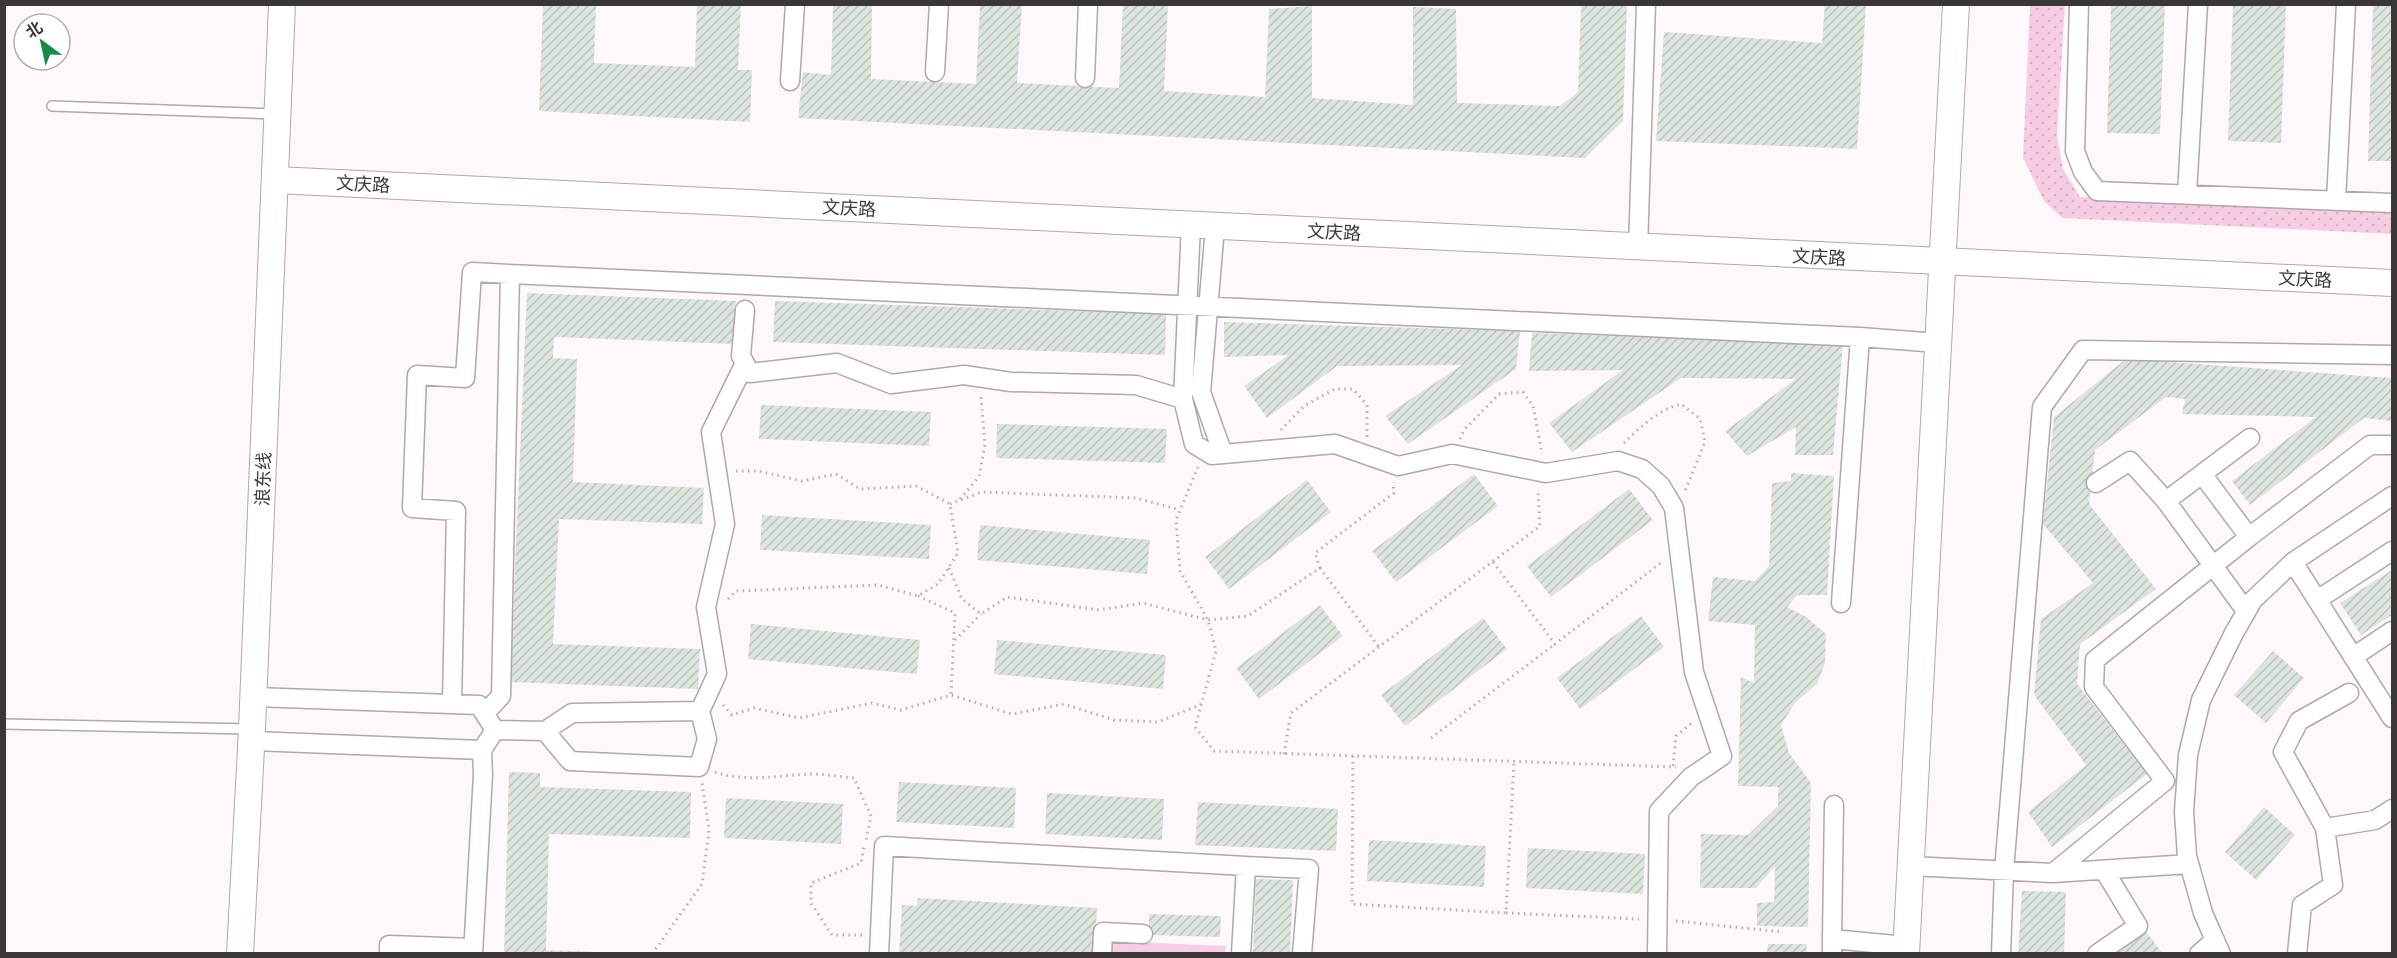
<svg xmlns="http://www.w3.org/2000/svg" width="2397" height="958" font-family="Merriweather,'Noto Sans SC',serif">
<defs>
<pattern id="green-dots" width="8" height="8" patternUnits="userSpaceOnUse" patternTransform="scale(1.5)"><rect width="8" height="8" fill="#f7cde3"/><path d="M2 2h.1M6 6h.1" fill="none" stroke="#d5b1c4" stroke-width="1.8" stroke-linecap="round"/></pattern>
<pattern id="building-hatch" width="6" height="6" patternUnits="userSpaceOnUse" patternTransform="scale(1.5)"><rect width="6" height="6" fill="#dbe4dd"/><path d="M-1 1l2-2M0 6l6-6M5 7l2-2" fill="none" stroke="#bdc4be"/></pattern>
</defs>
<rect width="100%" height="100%" fill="#fef8fb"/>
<path fill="url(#green-dots)" d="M2030 5H2065L2057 135 2063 169 2080 197 2392 210V234L2062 218 2044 201 2023 158Z"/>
<path fill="#f7cde3" d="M1111 941 1226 946 1225 953 1111 954Z"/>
<path fill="url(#building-hatch)" d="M543 4H596L594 63 695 67 697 4H741L738 70H752L750 122 539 111Z
M833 4H872L871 79 976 84 980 4H1022L1017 83 1119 88 1123 4H1168L1164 91 1265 97 1269 9 1312 6V98L1413 105V7L1456 9 1457 103 1560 106 1578 92 1581 4H1627L1623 121 1585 158 798 118 803 72 831 75Z
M1825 4H1866L1857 149 1656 141 1664 32 1822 43Z
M2111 4H2165L2160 134 2107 133Z
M2233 4H2286L2281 143 2228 141Z
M2373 4H2392V161H2368Z
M527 293 736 301 734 344 554 337 553 358 577 359 573 482 704 488 702 524 559 519 553 644 700 649 698 689 510 682Z
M775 301 1166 314 1165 355 773 342Z
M1224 322 1520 331 1516 369 1408 444 1385 416 1462 365 1337 366 1267 418 1244 386 1289 355 1224 357Z
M1532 333 1843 344 1833 455H1795L1796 427 1747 456 1725 431 1796 379 1681 378 1572 452 1549 423 1623 370 1529 371Z
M2126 359 2392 378V421L2364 418 2250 505 2232 481 2316 417 2182 414 2185 399 2166 397 2095 450 2089 504 2156 589 2080 644 2077 684 2147 774 2052 847 2028 812 2086 765 2034 695 2041 619 2093 583 2043 524 2054 417Z
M761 405 931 412 929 446 759 439Z
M997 424 1167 429 1165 463 996 458Z
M1791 473 1834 476 1827 595H1797L1787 607 1806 617 1826 634 1825 663 1817 684 1795 703 1781 725 1789 753 1811 783 1808 927 1757 926V903L1774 902 1775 866 1756 888H1700L1701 834 1748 835 1778 806V787L1738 786 1741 677 1754 683 1755 625 1708 621 1713 577 1755 581 1769 566 1772 483 1791 481Z
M1474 474 1498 506 1396 582 1372 551Z
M1307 480 1331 512 1229 589 1205 557Z
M1629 489 1653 520 1551 597 1527 566Z
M762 515 931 525 929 559 760 550Z
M980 525 1150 540 1147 574 977 560Z
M2392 570V615L2361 635 2340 603Z
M1320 605 1343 636 1259 699 1236 668Z
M1641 616 1664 647 1580 709 1557 678Z
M1483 618 1507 649 1405 726 1381 695Z
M751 624 920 640 917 674 748 659Z
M997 640 1166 655 1163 689 994 674Z
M2273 651 2304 678 2266 723 2234 695Z
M509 772 540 773V787L691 792 690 838 549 834 546 950 597 952V954H504Z
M899 782 1016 788 1014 828 896 822Z
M1047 793 1164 799 1162 840 1045 834Z
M726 798 843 804 841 844 724 838Z
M1198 802 1338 809 1336 851 1195 845Z
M2264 807 2295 835 2256 880 2225 852Z
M1369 840 1486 846 1484 887 1367 881Z
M1528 848 1645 854 1643 894 1526 888Z
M1256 879 1293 880 1290 954H1253Z
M2022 891 2066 892 2064 954H2018Z
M918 898 1097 908 1094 954H899L902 905 917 906Z
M1149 914 1221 916 1220 937 1149 935Z
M2144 929 2163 954H2107Z
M1768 944H1807L1806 954H1767Z"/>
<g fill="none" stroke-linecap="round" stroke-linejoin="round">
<g stroke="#b1a7ac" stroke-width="12">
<path id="lane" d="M52 106 275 114
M4 724 250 729"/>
</g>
<g stroke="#b1a7ac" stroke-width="21">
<path id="street" d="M2079 4 2075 151 2083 172 2097 191 2392 203
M935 72 939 4
M1085 78 1088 4
M790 81 795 4
M2187 194 2198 4
M2336 201 2346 4
M1215 227 1201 392 1223 454
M1638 248 1646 4
M510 274 1860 337 1938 343
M745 310 741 356 750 373 837 363 891 384 964 375 1011 382 1136 385 1183 399 1191 225
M1183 399 1194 444 1212 455 1335 444 1398 466 1452 454 1546 473 1618 461 1642 469 1661 486 1674 508 1694 672 1722 756 1691 777 1659 811 1657 954
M2250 438 2202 474 2249 537 2370 445H2392
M2096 483 2130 461 2166 501 2202 474
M2166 501 2246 611
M2293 562 2392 718
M2317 600 2392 551
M1841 603 1860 337
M2353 657 2392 631
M253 697 479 705 495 730 545 731 572 713 700 711 717 674 706 607 725 524 711 432 745 363
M452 704 456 511 412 508 417 375 465 378 472 272 510 274 501 696 485 713
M545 731 570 761 699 767 707 739 700 711
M251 741 482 750 495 730
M2325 828 2283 752 2299 721 2349 693
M1246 866 1309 869 1302 954
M1910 866 2053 873 2165 781 2094 687 2095 660 2249 537
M2053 873 2189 864
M1832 939 1834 805
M389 954V945L473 948
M473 954 483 774 482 750
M879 954 884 846 1246 866 1241 954
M1102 954 1103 932 1143 934
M1832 954V939L1906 946
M2001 954 2004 871 2042 407 2083 350 2392 355
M2097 954 2138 926 2104 870
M2199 954 2215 940
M2221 954 2203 913 2187 856 2184 812 2188 755 2201 700 2234 633 2253 600 2293 562 2392 496
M2297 954 2302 905 2333 885 2325 828 2375 820 2392 809"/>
</g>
<g stroke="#b1a7ac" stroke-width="28">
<path id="secondary" d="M276 180 2392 283
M240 954 252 729 282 4
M1906 954 1956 4"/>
</g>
<path stroke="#b3aeb1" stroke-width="3" stroke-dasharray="1.5 4.5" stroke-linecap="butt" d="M1281 430 1304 406 1335 389H1353L1367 405V437
M1460 439 1464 430 1499 394 1523 392 1533 406 1542 454
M1624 443C1639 428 1659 409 1681 404L1700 419 1705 442 1685 491
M1198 467 1176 520 1180 571 1208 620 1216 651 1195 727 1214 751 1676 767
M960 499 979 477 985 445 981 397
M950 504 982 492 1136 498 1180 510
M1493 562 1555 644 1662 562
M949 568 962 599 981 614 1007 597 1099 610 1143 603 1208 620 1248 616 1320 568 1315 553 1394 493 1393 482
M1320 568 1379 647
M918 596 955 613 951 695
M728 599 736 591 878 585 918 596 938 584 958 553 950 504 916 486 860 489 836 474 802 481 758 471H736
M955 640 981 614
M723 705 732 715 754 708 799 718 872 703 901 710 951 695 1012 714 1064 704 1114 720 1158 722 1202 704
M1431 738 1555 644
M1284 754 1291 713 1540 526 1538 490
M1353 756 1352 904 1506 913 1514 761
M1673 766 1676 736 1693 722
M715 772C746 783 779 775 812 774 825 774 840 777 854 778L871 816 866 840
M1506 913 1639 919
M1676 921 1783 932
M862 935H832L811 903V883L861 863 864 846
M652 954 702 884 709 830 702 783"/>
<use href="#lane" stroke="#fff" stroke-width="9"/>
<use href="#street" stroke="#fff" stroke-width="18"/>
<use href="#secondary" stroke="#fff" stroke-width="26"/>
</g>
<g text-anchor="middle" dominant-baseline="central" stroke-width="6" stroke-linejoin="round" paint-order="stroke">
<g font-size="18" fill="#3b3739" stroke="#fff">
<text transform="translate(363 184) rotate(3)">文庆路</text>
<text transform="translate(849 208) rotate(3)">文庆路</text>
<text transform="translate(1334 232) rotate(3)">文庆路</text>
<text transform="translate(1819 257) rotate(3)">文庆路</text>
<text transform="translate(2305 279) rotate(3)">文庆路</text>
<text transform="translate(263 479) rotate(-88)">浪东线</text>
</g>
</g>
<rect width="2397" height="958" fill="none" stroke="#3b3739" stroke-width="12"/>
<g transform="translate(42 42) rotate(327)"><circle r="28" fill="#ffffff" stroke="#b1afb0" stroke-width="1.5"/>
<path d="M0-4.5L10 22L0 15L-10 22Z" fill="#168b45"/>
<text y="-9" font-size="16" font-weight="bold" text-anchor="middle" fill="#3b3739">北</text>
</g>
</svg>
